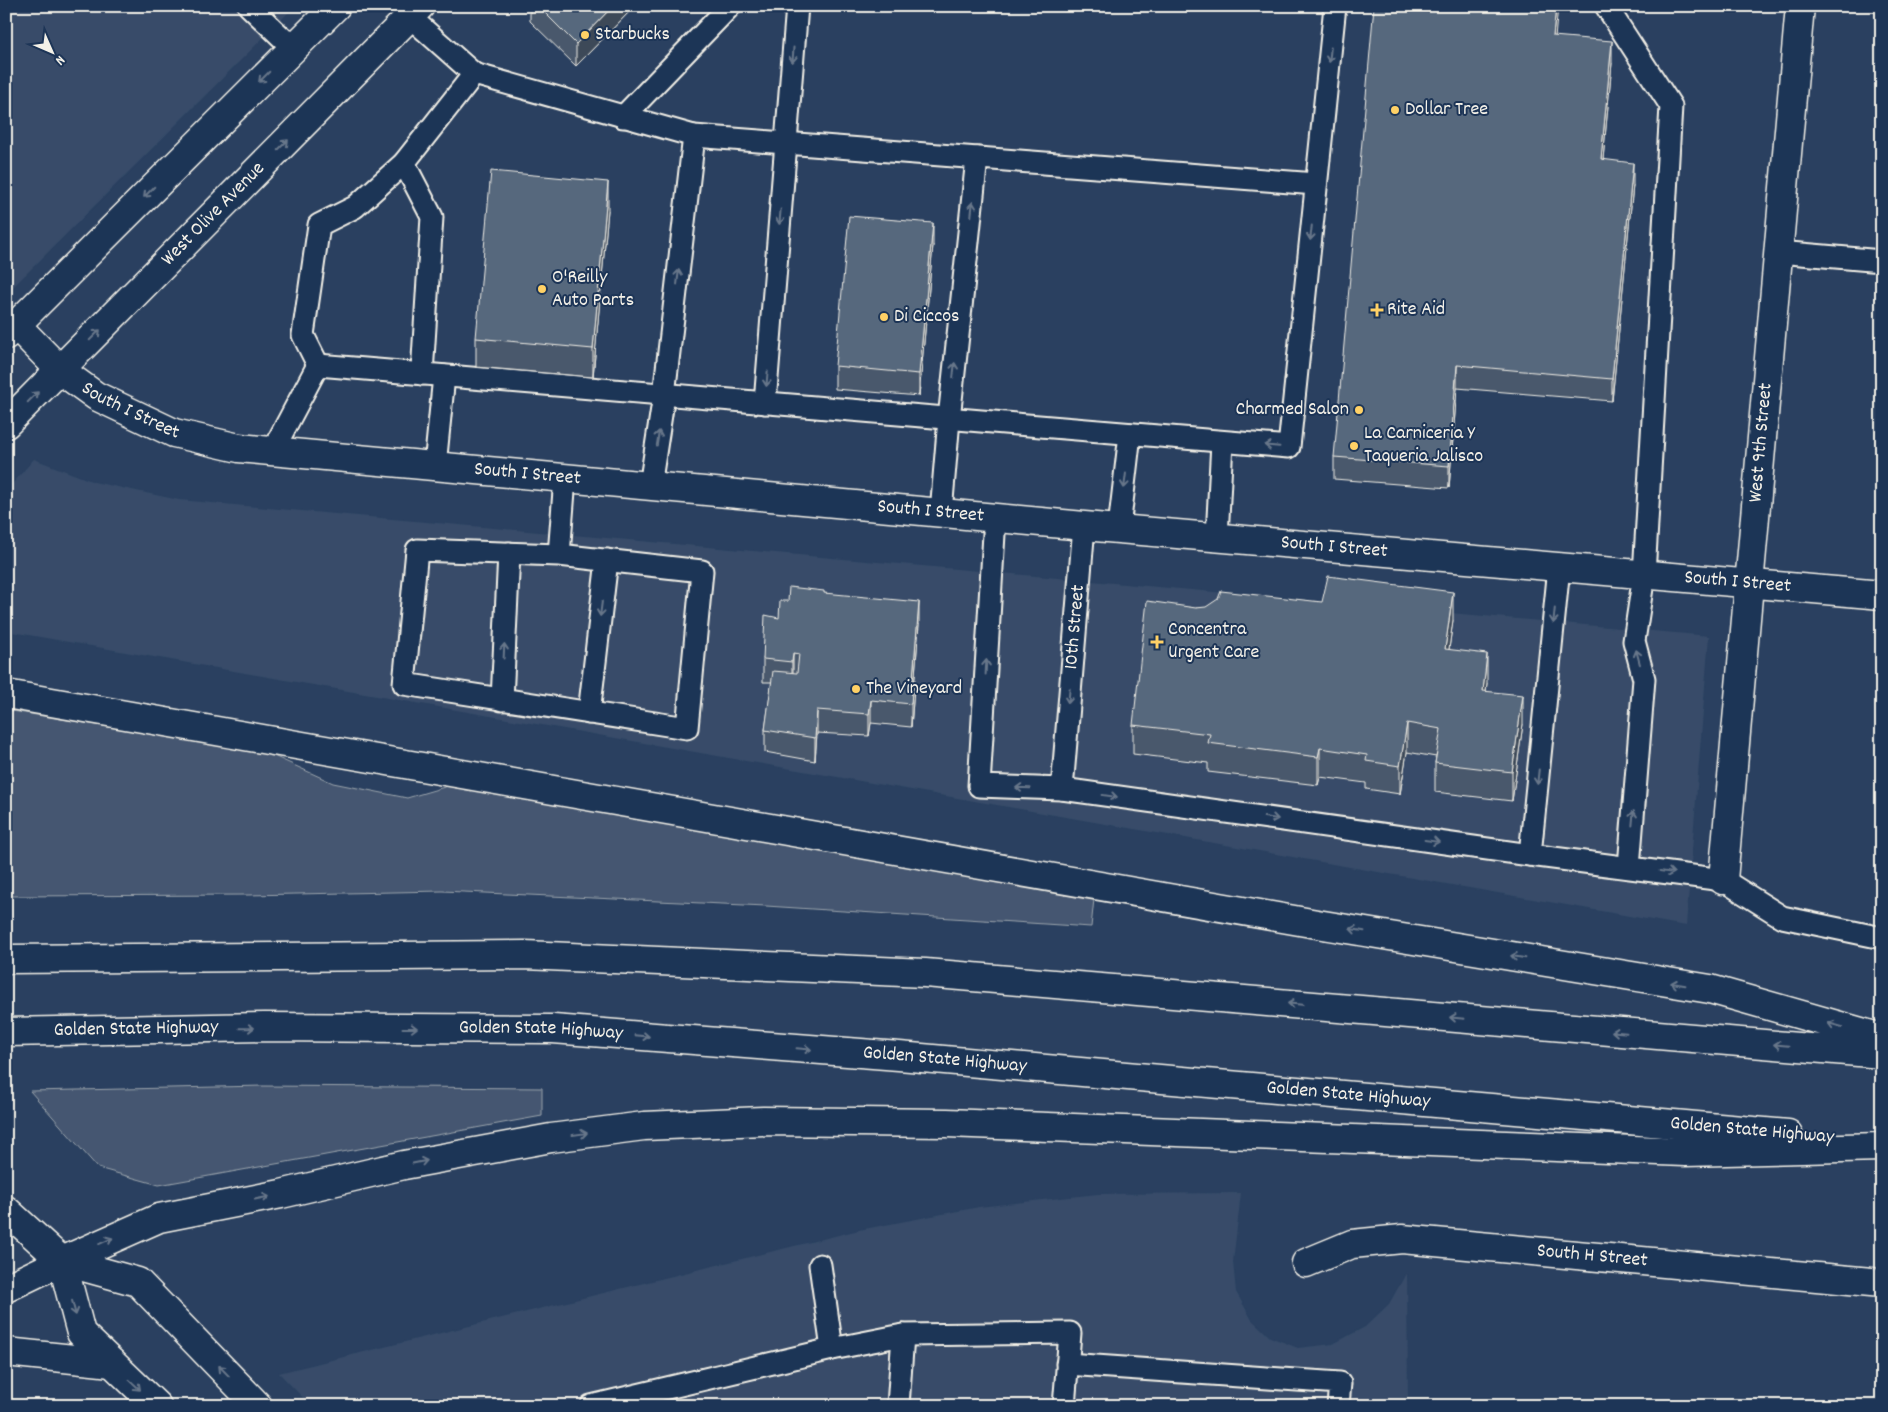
<svg xmlns="http://www.w3.org/2000/svg" width="1888" height="1412" font-family="Dekko,sans-serif">
<rect width="100%" height="100%" fill="#2a4060"/>
<filter id="ink" filterUnits="userSpaceOnUse"><feTurbulence type="fractalNoise" baseFrequency=".02" numOctaves="2"/><feDisplacementMap in="SourceGraphic" scale="10" xChannelSelector="R" yChannelSelector="G"/><feConvolveMatrix kernelMatrix="1 2 1 2 8 2 1 2 1" color-interpolation-filters="sRGB"/></filter>
<g filter="url(#ink)">
<path fill="#374c69" d="M8 6H295L6 294V8Z
M34 459 94 482 179 500 1709 636 1686 926 6 631V491Z
M1241 1193 1233 1262 1236 1292 1252 1320 1270 1337 1298 1348 1333 1344 1365 1327 1389 1304 1407 1272 1408 1406H311L279 1373 859 1230 979 1207 1098 1194Z"/>
<path fill="#445771" stroke="#9ca4ac" d="M6 710 267 753 333 783 407 798 448 786 1094 899 1091 927 766 906 442 891 248 895 6 896Z
M263 1086 542 1088V1116L159 1185 98 1168 30 1091Z"/>
<g fill="none" stroke-linecap="round" stroke-linejoin="round">
<g stroke="#f4f1e8" stroke-width="25">
<g id="lane">
<path d="M249 6 293 48"/>
<path d="M1606 6 1671 106 1644 575 1634 641 1644 679 1629 867"/>
<path d="M410 17 474 74 694 136 1316 184"/>
<path d="M623 117 730 6"/>
<path d="M404 163 432 217 422 374"/>
<path d="M1778 252 1882 261"/>
<path d="M318 365 1289 447 1335 6"/>
<path d="M318 365 303 335 319 225 355 207 404 163 474 74"/>
<path d="M765 403 797 6"/>
<path d="M272 452 318 365"/>
<path d="M435 466 444 376"/>
<path d="M650 486 664 395 694 136"/>
<path d="M941 512 949 419 977 158"/>
<path id="s1" d="M995 517 979 786 1062 789 1084 526"/>
<path d="M1119 528 1130 434"/>
<path d="M1217 537 1222 442"/>
<path d="M559 555 417 550 404 684 687 728 702 571 559 555 565 478"/>
<path d="M1559 567 1530 855 1723 880 1782 917 1882 938"/>
<path d="M502 700 509 553"/>
<path d="M589 713 607 560"/>
<path d="M1062 789 1530 855"/>
<path d="M820 1265 832 1349"/>
<path d="M903 1335 1070 1333 1064 1406"/>
<path d="M1067 1364 1340 1383 1338 1406"/>
<path d="M591 1406 832 1349 903 1335 898 1406"/>
</g>
</g>
<g stroke="#f4f1e8" stroke-width="31">
<g id="street">
<path id="s2" d="M1723 880 1800 6"/>
<path id="s3" d="M1306 1263 1352 1244 1402 1239 1882 1283"/>
</g>
</g>
<g stroke="#f4f1e8" stroke-width="31">
<g id="secondary">
<path id="s4" d="M16 325 60 370 96 396 174 433 239 448 1084 526 1882 595"/>
<path d="M6 335 336 6"/>
<path id="s5" d="M6 424 420 6"/>
</g>
</g>
<g stroke="#f4f1e8" stroke-width="31">
<path id="primary" d="M6 1210 62 1261 138 1282 258 1406
M62 1261 81 1333 157 1406"/>
</g>
<g stroke="#f4f1e8" stroke-width="31">
<g id="highway">
<path d="M6 694 1317 924 1710 989 1882 1038"/>
<path d="M6 959 525 955 925 973 1882 1054"/>
<path id="s6" d="M6 1032 265 1027 553 1029 899 1056 1788 1134"/>
<path d="M6 1288 62 1261 159 1218 281 1194 404 1165 551 1138 644 1126 763 1121 947 1123 1685 1152 1882 1147"/>
<path d="M6 1352 112 1363"/>
</g>
</g>
<use href="#lane" stroke="#1d3557" stroke-width="21"/>
<use href="#street" stroke="#1d3557" stroke-width="28"/>
<use href="#secondary" stroke="#1d3557" stroke-width="28"/>
<use href="#primary" stroke="#1d3557" stroke-width="28"/>
<use href="#highway" stroke="#1d3557" stroke-width="28"/>
</g>
<path fill="#4a596c" stroke="#f4f1e8" d="M530 6H635L576 66 530 21Z
M1555 36 1612 63 1603 159 1633 185 1612 401 1457 388 1449 488 1334 479V457Z
M608 210 593 377 476 367V338Z
M933 245 919 396 835 389V366Z
M824 593 919 624 911 727 871 723 869 736 817 733 815 761 765 752V730L772 682H763V659L788 601Z
M1196 608 1453 620 1449 649 1487 683 1486 691 1523 724 1512 801 1435 792V763L1436 757 1407 752 1400 794 1366 789V783L1320 777 1318 785 1208 772V763L1133 754V725Z"/>
<path fill="#3c4858" stroke="#f4f1e8" d="M613 6H635L576 66V44Z
M1556 6H1558L1553 59V36Z
M1612 41V63L1601 181V159Z
M1633 163V185L1612 401V379Z
M608 182V210L593 377V349Z
M933 223V245L919 396V374Z
M1457 365V388L1449 488V466Z
M1453 592V620L1445 678V649Z
M919 602V624L911 727V704Z
M793 653V676L792 684V662Z
M1487 654V683L1483 719V691Z
M1523 695V724L1512 801V772Z
M871 700V723L869 736V714Z
M817 710V733L815 761V738Z
M1407 723V752L1400 794V766Z
M1320 748V777L1318 785V757Z"/>
<path fill="#56677d" stroke="#f4f1e8" d="M538 6H613L576 44Z
M1374 6H1556L1553 36 1612 41 1601 159 1633 163 1612 379 1457 365 1449 466 1334 457Z
M491 171 608 182 593 349 476 338Z
M849 216 933 223 919 374 835 366Z
M1328 576 1453 592 1445 649 1487 654 1483 691 1523 695 1512 772 1435 763 1441 729 1407 723 1400 766 1366 761 1367 755 1320 748 1318 757 1208 743 1210 734 1133 725 1147 601 1196 608 1206 607 1218 599 1221 591 1322 602Z
M789 587 824 591V593L919 602 911 704 871 700 869 714 817 710 815 738 765 730 773 671 797 673 799 654 793 653 792 662 763 659 765 615 779 618 780 601H788Z"/>
<defs><path id="oneway-shaft" d="M-6 0H5M1.5-3L5.5 0L1.5 3" fill="none" stroke-width="1.6" stroke-linecap="round" stroke-linejoin="round" transform="scale(1.25)"/></defs>
<g stroke="#68778a">
<use href="#oneway-shaft" transform="translate(793 55) rotate(94)"/>
<use href="#oneway-shaft" transform="translate(1330 55) rotate(96)"/>
<use href="#oneway-shaft" transform="translate(264 77) rotate(135)"/>
<use href="#oneway-shaft" transform="translate(283 145) rotate(-45)"/>
<use href="#oneway-shaft" transform="translate(149 192) rotate(135)"/>
<use href="#oneway-shaft" transform="translate(972 209) rotate(-84)"/>
<use href="#oneway-shaft" transform="translate(780 217) rotate(95)"/>
<use href="#oneway-shaft" transform="translate(1311 233) rotate(96)"/>
<use href="#oneway-shaft" transform="translate(678 277) rotate(-83)"/>
<use href="#oneway-shaft" transform="translate(95 335) rotate(-45)"/>
<use href="#oneway-shaft" transform="translate(954 370) rotate(-84)"/>
<use href="#oneway-shaft" transform="translate(767 379) rotate(95)"/>
<use href="#oneway-shaft" transform="translate(33 397) rotate(-45)"/>
<use href="#oneway-shaft" transform="translate(658 438) rotate(-81)"/>
<use href="#oneway-shaft" transform="translate(1272 446) rotate(-175)"/>
<use href="#oneway-shaft" transform="translate(1125 481) rotate(97)"/>
<use href="#oneway-shaft" transform="translate(601 609) rotate(97)"/>
<use href="#oneway-shaft" transform="translate(1554 616) rotate(96)"/>
<use href="#oneway-shaft" transform="translate(504 651) rotate(-87)"/>
<use href="#oneway-shaft" transform="translate(1638 657) rotate(-105)"/>
<use href="#oneway-shaft" transform="translate(986 667) rotate(-87)"/>
<use href="#oneway-shaft" transform="translate(1069 696) rotate(95)"/>
<use href="#oneway-shaft" transform="translate(1538 777) rotate(96)"/>
<use href="#oneway-shaft" transform="translate(1023 788) rotate(-178)"/>
<use href="#oneway-shaft" transform="translate(1110 796) rotate(8)"/>
<use href="#oneway-shaft" transform="translate(1271 818) rotate(8)"/>
<use href="#oneway-shaft" transform="translate(1633 818) rotate(-85)"/>
<use href="#oneway-shaft" transform="translate(1432 841) rotate(8)"/>
<use href="#oneway-shaft" transform="translate(1667 872) rotate(8)"/>
<use href="#oneway-shaft" transform="translate(1357 930) rotate(-171)"/>
<use href="#oneway-shaft" transform="translate(1518 957) rotate(-171)"/>
<use href="#oneway-shaft" transform="translate(1678 984) rotate(-171)"/>
<use href="#oneway-shaft" transform="translate(1295 1004) rotate(-175)"/>
<use href="#oneway-shaft" transform="translate(1457 1018) rotate(-175)"/>
<use href="#oneway-shaft" transform="translate(1835 1025) rotate(-164)"/>
<use href="#oneway-shaft" transform="translate(247 1028) rotate(-1)"/>
<use href="#oneway-shaft" transform="translate(410 1028)"/>
<use href="#oneway-shaft" transform="translate(1619 1032) rotate(-175)"/>
<use href="#oneway-shaft" transform="translate(642 1036) rotate(5)"/>
<use href="#oneway-shaft" transform="translate(1781 1045) rotate(-175)"/>
<use href="#oneway-shaft" transform="translate(804 1049) rotate(5)"/>
<use href="#oneway-shaft" transform="translate(580 1134) rotate(-8)"/>
<use href="#oneway-shaft" transform="translate(420 1162) rotate(-11)"/>
<use href="#oneway-shaft" transform="translate(262 1198) rotate(-11)"/>
<use href="#oneway-shaft" transform="translate(106 1241) rotate(-24)"/>
<use href="#oneway-shaft" transform="translate(74 1308) rotate(75)"/>
<use href="#oneway-shaft" transform="translate(224 1371) rotate(-134)"/>
<use href="#oneway-shaft" transform="translate(135 1385) rotate(43)"/>
</g>
</g>
<g fill="#ffd166" stroke="#1d3557" stroke-width="2">
<circle cx="585" cy="35" r="5"/>
<circle cx="1395" cy="110" r="5"/>
<circle cx="542" cy="289" r="5"/>
<path d="M1374.5 302.5h5v5h5v5h-5v5h-5v-5h-5v-5h5z"/>
<circle cx="884" cy="317" r="5"/>
<circle cx="1359" cy="410" r="5"/>
<circle cx="1354" cy="446" r="5"/>
<path d="M1154.5 634.5h5v5h5v5h-5v5h-5v-5h-5v-5h5z"/>
<circle cx="856" cy="689" r="5"/>
</g>
<g text-anchor="middle" dominant-baseline="central" stroke-width="4" stroke-linejoin="round" paint-order="stroke">
<g font-size="20" fill="#f4f1e8" stroke="#1d3557" text-anchor="start">
<text x="595" y="35">Starbucks</text>
<text x="1405" y="110">Dollar Tree</text>
<text x="552" y="278">O'Reilly<tspan x="552" dy="23">Auto Parts</tspan></text>
<text x="1387" y="310">Rite Aid</text>
<text x="894" y="317">Di Ciccos</text>
<text x="1349" y="410" text-anchor="end">Charmed Salon</text>
<text x="1364" y="434">La Carniceria Y<tspan x="1364" dy="23">Taqueria Jalisco</tspan></text>
<text x="1168" y="630">Concentra<tspan x="1168" dy="23">Urgent Care</tspan></text>
<text x="866" y="689">The Vineyard</text>
</g>
<g font-size="20" fill="#f4f1e8" stroke="#1d3557">
<text stroke="none"><textPath href="#s5" startOffset="295">West Olive Avenue</textPath></text>
<text stroke="none"><textPath href="#s4" startOffset="145">South I Street</textPath></text>
<text stroke="none"><textPath href="#s2" startOffset="439">West 9th Street</textPath></text>
<text stroke="none"><textPath href="#s4" startOffset="550">South I Street</textPath></text>
<text stroke="none"><textPath href="#s4" startOffset="955">South I Street</textPath></text>
<text stroke="none"><textPath href="#s4" startOffset="1360">South I Street</textPath></text>
<text stroke="none"><textPath href="#s4" startOffset="1765">South I Street</textPath></text>
<text stroke="none"><textPath href="#s1" startOffset="515">10th Street</textPath></text>
<text stroke="none"><textPath href="#s6" startOffset="130">Golden State Highway</textPath></text>
<text stroke="none"><textPath href="#s6" startOffset="535">Golden State Highway</textPath></text>
<text stroke="none"><textPath href="#s6" startOffset="940">Golden State Highway</textPath></text>
<text stroke="none"><textPath href="#s6" startOffset="1345">Golden State Highway</textPath></text>
<text transform="translate(1752 1131) rotate(5)">Golden State Highway</text>
<text stroke="none"><textPath href="#s3" startOffset="291">South H Street</textPath></text>
</g>
</g>
<rect width="1888" height="1412" fill="none" stroke="#1d3557" stroke-width="25"/>
<rect x="12" y="12" width="1863" height="1387" fill="none" stroke="#f4f1e8" stroke-width="2" filter="url(#ink)"/>
<g transform="translate(52 52) rotate(135)" stroke="#1d3557" stroke-width="4" paint-order="stroke">
<path d="M0-4L9 19L0 12L-9 19Z" fill="#f4f1e8"/>
<text y="-8" font-size="14" font-weight="bold" text-anchor="middle" fill="#f4f1e8">N</text>
</g>
</svg>
